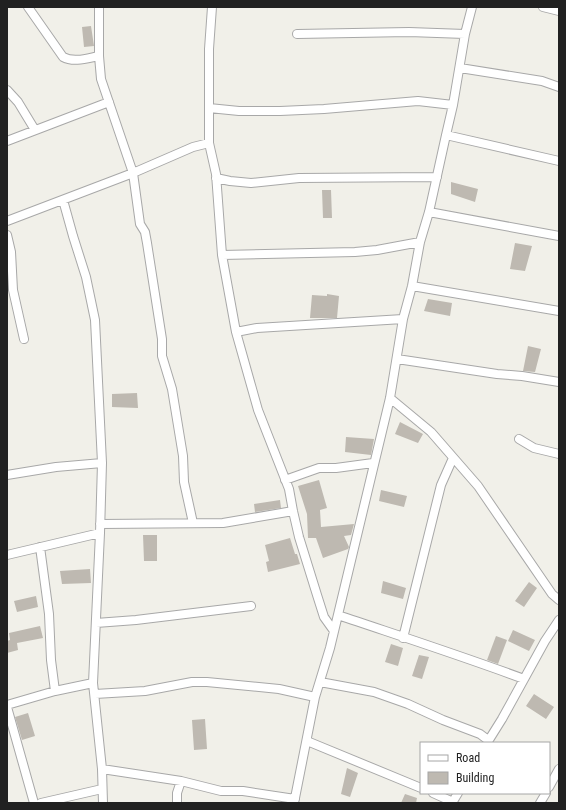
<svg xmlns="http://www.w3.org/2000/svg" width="566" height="810" font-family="'Roboto Condensed',sans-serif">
<rect width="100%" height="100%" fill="#f1f0e9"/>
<path fill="#beb9b1" d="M91 26 94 46 84 47 82 27Z
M451 182 478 189 475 202 451 194Z
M322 190H331L332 218H323Z
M515 243 532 246 525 271 510 269Z
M327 294 339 296 337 318H310L312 295 327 296Z
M428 299 452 303 450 316 424 311Z
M528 346 541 349 535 372 523 371Z
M137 393 138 408 112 407V394Z
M400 422 423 434 418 443 395 434Z
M346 437 374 439 371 455 345 452Z
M319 480 327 508 320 510 321 527 354 524 351 535 344 536 349 547 348 549 323 558 316 538H308L307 514 298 486Z
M381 490 407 496 404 507 379 501Z
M280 500 281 508 255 512 254 504Z
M143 535H157V561H144Z
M290 538 295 554H297L300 564 268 572 266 562 269 561 265 545Z
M90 569 91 583 62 584 60 571Z
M383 581 406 588 403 599 381 593Z
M529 582 537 588 524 607 515 601Z
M36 596 38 607 17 612 14 601Z
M40 626 43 638 17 643 18 650 7 653V641L10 640 9 633Z
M513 630 535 640 529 651 508 641Z
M496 636 507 640 498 664 487 660Z
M391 644 403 648 398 666 385 662Z
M419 655 429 657 422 679 412 676Z
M534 694 554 707 546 719 526 706Z
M28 713 35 736 22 740 15 717Z
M205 719 207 749 194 750 192 720Z
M347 768 358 773 350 797 341 794Z
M405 794 417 798 416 803H401Z"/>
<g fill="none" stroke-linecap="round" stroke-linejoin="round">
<g stroke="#a8a8a8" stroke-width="10">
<path id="street" d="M28 7 63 57C74 63 88 58 99 56
M99 7V56L101 79 133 173 140 224 145 232 147 243 162 339V356L172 389 183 456 184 482 193 523
M543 7 559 11
M297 34 409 32 465 34
M460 68 542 81 559 87
M7 90 18 102 35 130
M209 108 239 111H280L324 109 418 101 453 105
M446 135 559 161
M7 141 109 102
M209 143V49L212 7
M216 178 230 181 251 183 299 178 437 177
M63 200 73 236 86 277 95 320 102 463 100 533
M429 212 559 236
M7 221 133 173 193 147 209 143 216 174 222 255 236 332 258 410 289 489 293 511 299 537 317 595 324 617 334 631
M7 235 11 252 13 290 24 339
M222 255 355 252 377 250 420 242
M412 286 559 311
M236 332 257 328 403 319
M397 359 497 374 522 376 559 382
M390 398 431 432 478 486 552 594 559 600
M519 439 534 448 559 454
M7 475 56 467 102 463
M285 480 319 468H336L373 463
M100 524 223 523 293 511
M40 547 49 614 51 660 55 691
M7 555 100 533 93 683
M338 615C400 636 462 656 524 679
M96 623 136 620 251 606
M403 638 441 485 453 458
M320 682 374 692 408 704 443 720 480 734 488 740
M95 694 145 691 192 682H207L279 689 315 697
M7 705 55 691 93 683 102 769 103 803
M7 707 34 803
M307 741 421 788
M487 743 502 719 545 641 559 620
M102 769 181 781 221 791H243L295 799
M549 787 559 769
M433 793 453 802
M41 803 102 789
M177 803V793L181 781
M294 803 315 697 330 648 390 398 403 319 412 286 420 242 429 212 446 135 453 105 465 34 472 7
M452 803 458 793
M540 803 546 793"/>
</g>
<use href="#street" stroke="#fff" stroke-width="8"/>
</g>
<rect width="566" height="810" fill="none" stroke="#212121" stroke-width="16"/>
<rect x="420" y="742" width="130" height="52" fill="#ffffff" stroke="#a6a6a6"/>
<rect x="428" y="755" width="20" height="6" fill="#ffffff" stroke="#a6a6a6"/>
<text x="456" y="762" font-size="12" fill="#212121">Road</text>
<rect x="428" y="772" width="20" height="12" fill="#beb9b1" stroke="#a6a6a6"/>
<text x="456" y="782" font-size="12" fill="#212121">Building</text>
</svg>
